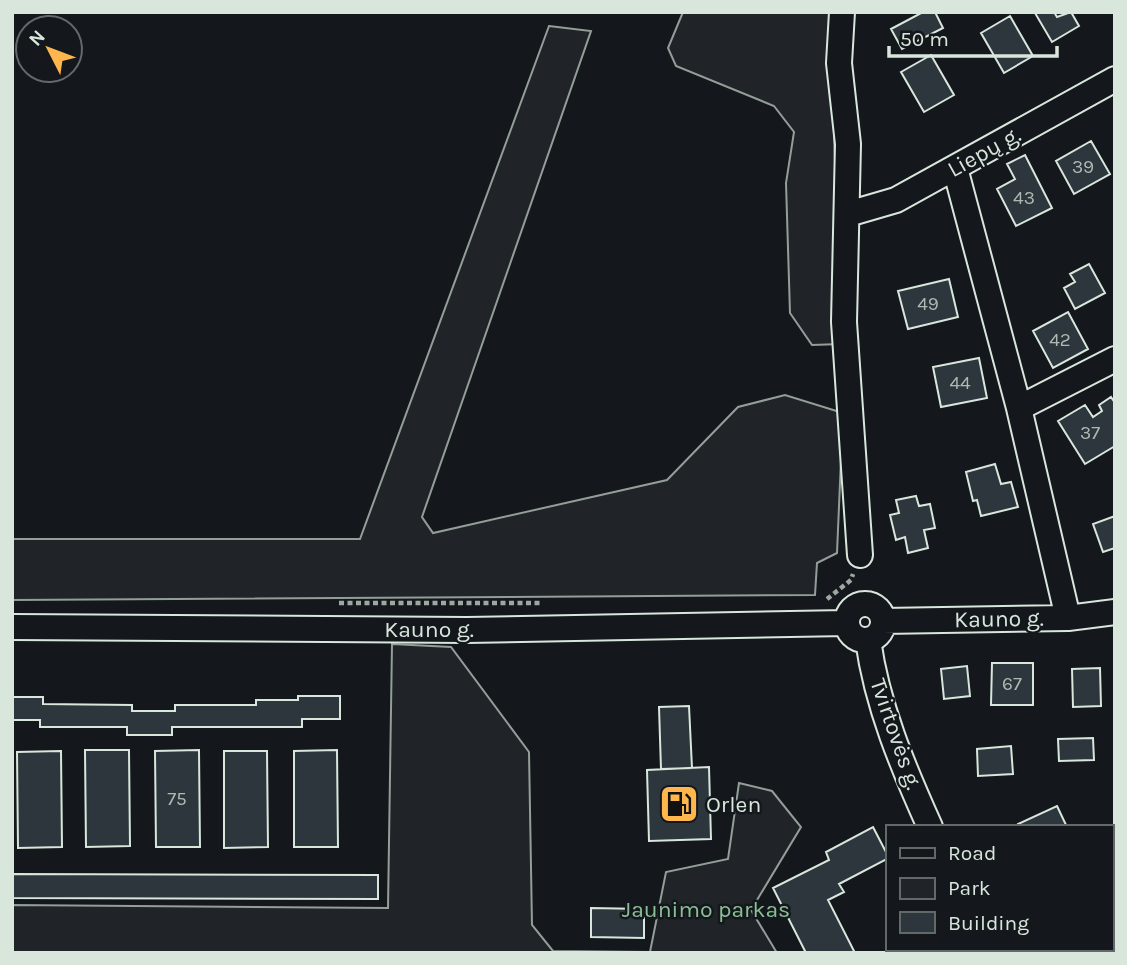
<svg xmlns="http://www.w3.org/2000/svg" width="1127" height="965" font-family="Karla,sans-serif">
<rect width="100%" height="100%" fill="#14181c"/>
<path fill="#202428" stroke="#939e99" stroke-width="2" d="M683 12H830L841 344 812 345 790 313 786 183 794 132 774 106 676 66 668 48Z
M549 26 591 31 422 517 433 533 667 480 738 407 785 395 843 413 837 553 817 563 815 595 12 600V539H360Z
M392 644 451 647 529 752 532 925 553 951 650 952 666 872 728 859 739 783 772 791 801 827 751 910 777 953H12V905L388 908Z
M1115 856V953H1005L1003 949H1111V857Z"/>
<path fill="#2c363c" stroke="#d8e6dc" stroke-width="2" d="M923 12H935L943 28 902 49 891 29Z
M1036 12H1054L1057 17 1071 12 1079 26 1052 42 1035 13Z
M1010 16 1033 56 1004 73 981 33Z
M931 55 954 95 924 112 901 72Z
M1091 141 1110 174 1074 194 1056 161Z
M1025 155 1052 208 1016 226 997 189 1015 179 1007 164Z
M1089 264 1105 293 1075 309 1064 288 1075 282 1070 274Z
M949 279 958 317 908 329 898 291Z
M1068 312 1088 349 1053 368 1033 331Z
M979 358 987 398 941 407 933 367Z
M1111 397 1115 403V446L1085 464 1058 421 1085 405 1093 417 1102 411 1099 405Z
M995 464 1001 484 1011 482 1018 507 981 516 977 500 973 501 966 472Z
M916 496 919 506 930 504 935 528 924 530 928 548 908 553 905 537 896 540 890 515 899 513 896 500Z
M1115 516V548L1103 552 1093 524Z
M992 663H1033V705H991Z
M967 666 970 696 944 699 941 669Z
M1100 668 1101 706 1073 707 1072 669Z
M298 696H340V719H302V727H172V735H127V727H40V720H12V697H43V704L132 705V711H175V705H256V700H298Z
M689 706 692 768 661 769 659 707Z
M1093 738 1094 760 1059 761 1058 739Z
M1011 746 1013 774 978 776 977 749Z
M85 750H129L130 846 86 847Z
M199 750 200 847H156L155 751Z
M337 750 338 847H294V751Z
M61 751 62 847 18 848 17 752Z
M224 751H267L268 847 224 848Z
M709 767 711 839 649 841 647 770Z
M1057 806 1067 827H1019L1018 824Z
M873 827 887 854V859L839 884 844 892 828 900 855 953H806L773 888 829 860 826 852Z
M12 874 378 875V899L12 898Z
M591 908 644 909V938L591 937Z"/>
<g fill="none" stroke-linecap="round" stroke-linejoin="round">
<g stroke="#d8e6dc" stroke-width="28">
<path id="minor" d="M842 12 839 63 848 144 844 322 860 555
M955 168 1019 408 1068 618
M848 214 896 200 1115 79
M1019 408 1115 359
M847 622a18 18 0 1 1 36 0a18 18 0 1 1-36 0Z
M883 621 1068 618 1115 612
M12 627 467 630 846 623
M868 640C877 706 903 767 930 827
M989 949 991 953"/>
</g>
<path stroke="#9da8a2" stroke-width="4.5" stroke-dasharray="5 3.5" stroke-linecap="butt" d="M827 599 851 580 853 574
M852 602 862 598 874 600
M339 603H543"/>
<use href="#minor" stroke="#14181c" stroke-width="24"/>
</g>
<defs>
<g id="fuel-square" transform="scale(2.0125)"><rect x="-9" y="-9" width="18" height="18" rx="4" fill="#ffb74d" stroke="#14181c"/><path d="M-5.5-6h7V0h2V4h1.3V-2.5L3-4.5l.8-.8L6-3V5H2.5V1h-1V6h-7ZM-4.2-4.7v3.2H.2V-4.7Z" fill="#111"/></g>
</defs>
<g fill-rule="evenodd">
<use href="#fuel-square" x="679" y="804"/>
</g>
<g text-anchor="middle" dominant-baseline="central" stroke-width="5" stroke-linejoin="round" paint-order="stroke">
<g font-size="19" fill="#adbab4">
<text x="1083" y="167">39</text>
<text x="1024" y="198">43</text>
<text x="928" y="304">49</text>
<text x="1060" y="340">42</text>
<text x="960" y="383">44</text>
<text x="1090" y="433">37</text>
<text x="1012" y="684">67</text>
<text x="177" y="799">75</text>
</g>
<g font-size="23" fill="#d8e6dc" stroke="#14181c">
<text transform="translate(984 152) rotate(-29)">Liepų g.</text>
<text transform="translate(999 619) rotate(-1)">Kauno g.</text>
<text x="429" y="629">Kauno g.</text>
<text transform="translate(896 734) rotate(71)">Tvirtovės g.</text>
</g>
<g font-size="23" fill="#d8e6dc" stroke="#14181c" text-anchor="start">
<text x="706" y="804">Orlen</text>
</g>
<g font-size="23" fill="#8ac095" stroke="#14181c">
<text x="706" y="909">Jaunimo parkas</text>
</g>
</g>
<rect width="1127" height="965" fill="none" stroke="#d8e6dc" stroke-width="28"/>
<rect x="886" y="825" width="228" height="126" fill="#14181c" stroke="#626a69" stroke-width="2"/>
<rect x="900" y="848" width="35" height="10" fill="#14181c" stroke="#626a69" stroke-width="2"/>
<text x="948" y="860" font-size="21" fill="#d8e6dc">Road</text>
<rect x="900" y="878" width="35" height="21" fill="#202428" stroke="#626a69" stroke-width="2"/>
<text x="948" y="895" font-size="21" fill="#d8e6dc">Park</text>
<rect x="900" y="912" width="35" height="21" fill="#2c363c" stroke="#626a69" stroke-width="2"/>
<text x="948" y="930" font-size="21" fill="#d8e6dc">Building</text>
<g transform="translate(49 49) rotate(312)"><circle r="33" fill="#14181c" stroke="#626a69" stroke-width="2"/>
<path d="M0-5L12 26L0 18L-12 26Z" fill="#ffb74d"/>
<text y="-10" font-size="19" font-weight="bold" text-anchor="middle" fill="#d8e6dc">N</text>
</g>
<path d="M889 46v10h168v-10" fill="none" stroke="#d8e6dc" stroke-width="3.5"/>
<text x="900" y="46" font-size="21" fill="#d8e6dc" stroke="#14181c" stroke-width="5" paint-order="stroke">50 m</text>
</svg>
